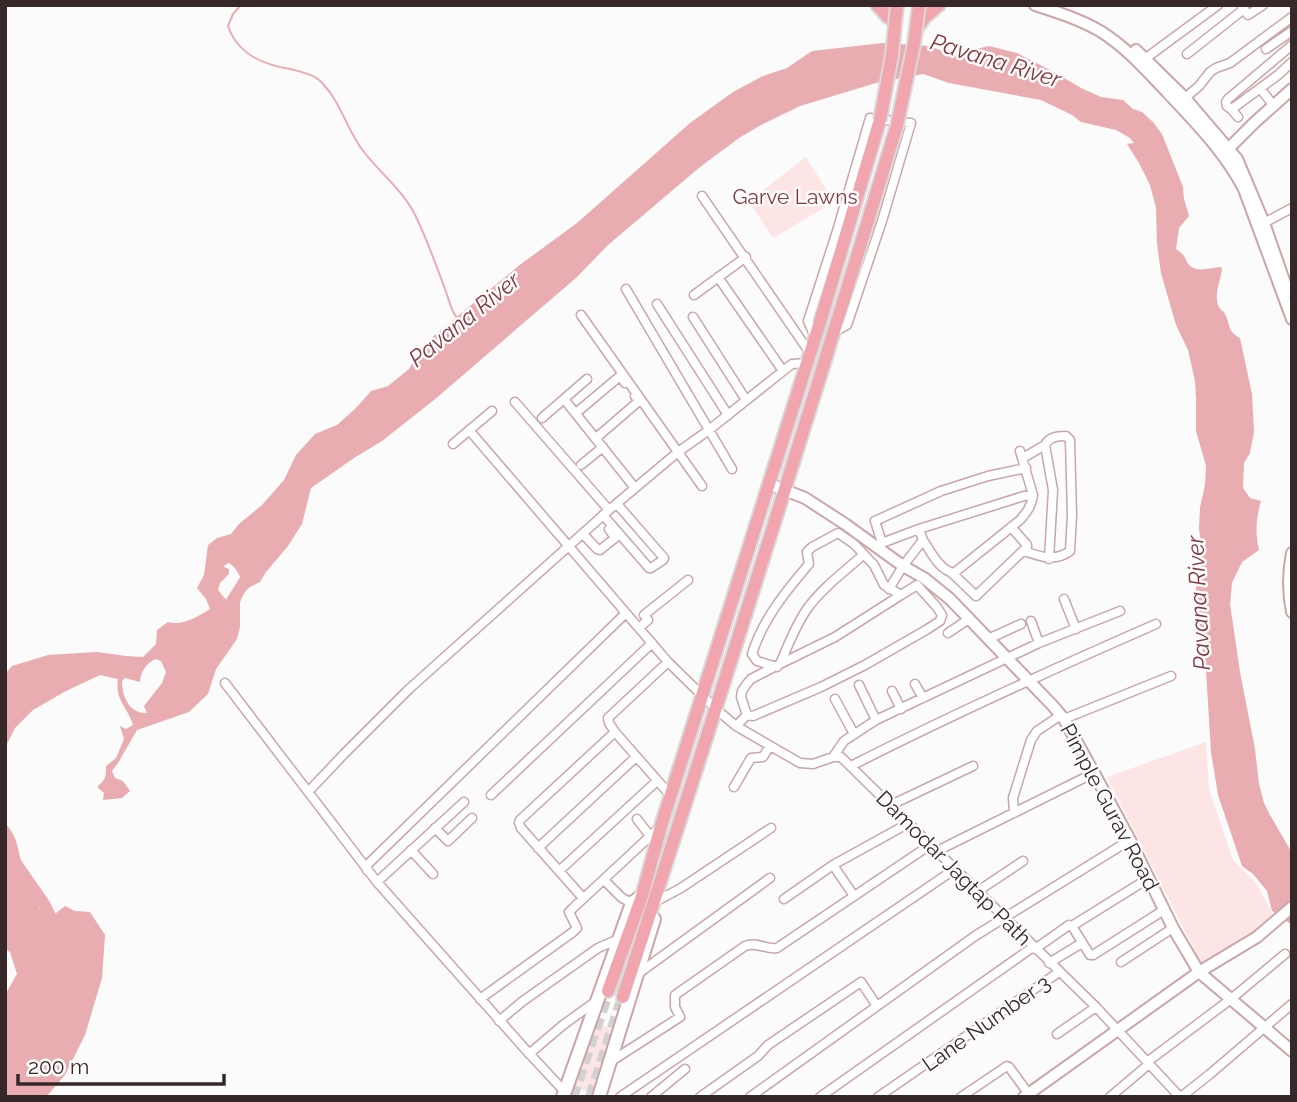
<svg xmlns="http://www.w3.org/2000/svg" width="1297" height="1102" font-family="Raleway,sans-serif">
<rect width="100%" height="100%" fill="#fbfbfb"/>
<path fill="#fde5e6" d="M806 157 834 202 773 238 749 201Z
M1206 742 1209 789 1233 860 1256 883 1273 914 1253 935 1201 963 1107 777Z
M593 1022 615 1030 593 1094 568 1084Z"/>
<path fill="#e9adb1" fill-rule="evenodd" d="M883 43 929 46 954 55 974 59 976 49 989 46 1017 53 1050 70 1083 89 1101 97 1123 100 1133 109 1142 112 1153 122 1162 134 1183 187 1184 199 1189 216 1179 228 1176 249C1183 254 1184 255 1187 262 1193 274 1209 268 1220 267L1222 268C1221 281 1213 295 1219 307 1224 315 1222 307 1226 316 1231 328 1228 331 1240 338L1252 394 1254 432 1250 453 1244 463 1243 488 1250 498 1261 501C1256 518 1255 533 1259 550L1242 562 1232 583 1230 604 1240 672 1255 749 1259 784 1264 803 1270 815 1292 853V925L1272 911 1267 891 1253 874 1242 866 1218 795 1211 752 1206 670 1194 605 1198 571 1202 550 1199 529 1200 507 1205 485 1206 466 1196 431V399L1195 381 1188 350 1176 325 1161 273 1157 244 1156 208 1150 185 1139 163 1127 144 1134 143 1130 138 1116 130 1081 122 1072 115 1041 100 949 83 923 74 876 83 800 106 761 125 739 138 700 167 608 245 577 277 434 400 382 441 354 458 311 488 302 524 288 546 266 572 260 582 250 587 243 593 240 603V627L237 639 216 669 208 694 189 712 137 730 118 763 112 771 115 778 123 781 130 791 122 798 103 800 104 793 98 788V786C106 780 106 775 106 766L116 758 124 739 120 726 126 729 133 725C127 706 115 701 118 679L100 675 66 691 33 710 15 728 5 748V674L12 666 48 655 97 652 126 656 143 657 156 644 157 630 168 622C183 626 197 617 210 609L206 599 197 588 204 575 208 545 217 538 231 534 239 524 262 505 284 480 296 455 315 434 337 425 356 408 371 391 388 386 409 369 424 344 521 264 577 223 690 123 733 92 763 76 787 68 812 51ZM229 563C245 574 247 596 227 601L218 590 220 583 229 574V569L224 567 225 565ZM156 659 161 661 166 672 162 683 144 706 147 713C129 714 122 696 122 681L125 678 140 682C140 672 147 662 156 659Z
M5 823C18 837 17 847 22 864 28 884 34 903 47 920L65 906 75 911 90 912 105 935 102 978 85 1035 65 1075 46 1097H5V995L17 974 10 952 5 949Z"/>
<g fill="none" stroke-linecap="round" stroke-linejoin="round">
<path stroke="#e9adb1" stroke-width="2" d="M241 5 233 14 228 26C237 53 263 65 290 69 301 72 315 74 323 84 342 104 347 131 364 152 381 174 406 193 417 219 428 242 436 265 445 289 449 299 450 309 457 318"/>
<path stroke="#e9adb1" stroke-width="12" d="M226 611 248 576
M5 845 12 858 44 904 58 932"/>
<path stroke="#d4d1d1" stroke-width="12" stroke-dasharray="12 6" stroke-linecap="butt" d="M572 1097 608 991
M591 1097 623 997"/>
<g stroke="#caa6a8" stroke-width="11">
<path id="minor" d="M1242 6 1248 15 1263 5
M1292 45 1228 99 1226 102 1227 106 1231 109 1236 106 1278 75 1292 62
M1266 49 1292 31
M1187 54 1244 9
M1142 61 1218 5
M1260 88 1273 105
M1185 98 1199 86 1210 72 1216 68 1230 63 1292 17
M1231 109 1238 117
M702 196 810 353
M1260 225 1292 208
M718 277 783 371
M626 289 732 469
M694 295 746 257
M657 304 728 415
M581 315 702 486
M693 317 746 400
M815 337 808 321 837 231 870 118 911 123 882 221 847 325 834 332
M564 399 587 379
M515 402 609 510
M576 413 620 376 625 383
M542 418 564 399 635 488
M469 430 668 662 716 709 736 726 800 763 813 764 833 757H841L1096 1007 1180 1097
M596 438 639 401 635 396
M453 444 492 411
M1020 451 1033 495
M1023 458 1045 445 1053 490 1049 559
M581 465 603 447
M603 515 649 568H651L663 560 664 558 617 504
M919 529 882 543 875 521 941 491 988 476 1026 468
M583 534 597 549 600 550 615 538 609 529
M1024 551C1041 557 1055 562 1070 551L1072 515 1070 440 1066 436C1057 436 1049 437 1045 445
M952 573 976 596 1027 547V545L1011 527
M889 589 903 566 923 540C931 552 939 570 954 573L1020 520C1026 513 1032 506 1033 495L1024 496 919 529 923 540
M1064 599 1076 629
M1031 621 1039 643
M639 628 648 620 644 615 688 580
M948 633 969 619
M988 639 1021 624
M668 662 608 718 609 723 615 732 671 796
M780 664 835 637 901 595
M225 683 377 882 525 1049 565 1092
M915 684 923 698
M859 685 876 720
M892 691 901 709
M835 699 854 734
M747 715 741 697 742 691 746 685 751 679 780 664C788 646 795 626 807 609 822 588 844 572 863 555
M1064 719 1171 676
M736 726 747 715 753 716 821 687 865 665 926 630 940 621 942 615 936 606 917 585 901 595 884 585 874 565 854 544 838 533 812 547 807 552 809 564C786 591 763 619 752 654L757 661 777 667
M833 757 844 741 876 720 1039 643 1120 611
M851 766C951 715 1053 669 1156 624
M734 787 751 758 763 757 769 747
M308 792 344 754 409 689 609 510 678 452 709 430 783 371 792 364 807 363
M491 795 652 643
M891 805 973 766
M1014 813 1013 798 1031 740 1037 731 1061 715
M637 819 650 836
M435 828 448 841 472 818
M538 848 636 757
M411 850 433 874
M937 851 1094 773
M833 865 854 896
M367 870V865L626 613
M559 871 657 781
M1149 878 1072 926 1090 955H1093L1164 910
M377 882 464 802
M608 884 622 898 632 903
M978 891 1023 861
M583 898 521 828 519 823 520 820 615 732
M784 899 833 865 909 823
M653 903 681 888 771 828
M1035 949 1069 925
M1121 962 1173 928
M1049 963 1082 943
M639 973 770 878
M480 999 573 932 577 928 569 912 572 909 660 827
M499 1021 523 1001 598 948 619 939
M1057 1034 1096 1007
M529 1054 563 1025 595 1002
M610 1062 680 1017 675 1007V995L745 946C756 941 766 950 777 948L930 845
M1147 1062 1231 999 1285 954
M620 1097 955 869
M651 1097 685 1069
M700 1097 758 1056 768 1045 861 982 877 1006
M750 1097 975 936 1130 840
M820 1097 1033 947
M878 1097 1059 972
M961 1097 1007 1066 1009 1067 1028 1093
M1110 1097 1149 1064
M1181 1097 1210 1074 1292 1004"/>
</g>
<g stroke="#caa6a8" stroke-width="14">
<path id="tertiary" d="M1035 5C1057 12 1079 19 1100 31 1126 47 1146 70 1167 92 1196 123 1224 151 1244 189L1292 319
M1136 50 1185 98 1237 159 1264 223 1288 292
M1225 152 1254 123 1292 89
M769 484 805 498 845 524 903 566 924 578 950 599 1053 706 1064 719 1094 773 1130 840 1173 928 1199 972 1292 1051
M1292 553C1288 573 1288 592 1292 612
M1024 1097 1199 972 1257 937 1292 907"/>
</g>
<g stroke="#caa6a8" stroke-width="16">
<path id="secondary" d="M563 1097 632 903 642 896
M599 1097 654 919"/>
</g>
<g stroke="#dbd8d8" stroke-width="16">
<path id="primary" d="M877 5 888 17 895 21
M916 30 924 18 939 5
M608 991 642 896 661 826 820 322 880 120
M623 997C717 707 809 416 897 125"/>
</g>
<use href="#minor" stroke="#fff" stroke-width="8"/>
<use href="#tertiary" stroke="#fff" stroke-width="10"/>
<use href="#secondary" stroke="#fff" stroke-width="12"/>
<use href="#primary" stroke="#f1a6af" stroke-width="12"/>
<g stroke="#dbd8d8" stroke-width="16" stroke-linecap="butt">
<path id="primary-bridge" d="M880 120 892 55 897 5
M897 125 914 44 919 5"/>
</g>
<use href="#primary-bridge" stroke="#f1a6af" stroke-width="12"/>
</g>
<g text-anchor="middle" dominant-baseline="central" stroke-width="5" stroke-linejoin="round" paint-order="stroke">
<g font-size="21" fill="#823a42" stroke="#fbfbfb">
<text x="795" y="196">Garve Lawns</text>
</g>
<g font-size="21" fill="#362829" stroke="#fbfbfb">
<text transform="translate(1110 807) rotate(62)">Pimple Gurav Road</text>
<text transform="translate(954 868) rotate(45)">Damodar Jagtap Path</text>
<text transform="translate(986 1023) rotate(-35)">Lane Number 3</text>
</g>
<g font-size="23" font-style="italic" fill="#803841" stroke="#fbfbfb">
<text transform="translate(996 60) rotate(17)">Pavana River</text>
<text transform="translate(464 319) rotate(-39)">Pavana River</text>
<text transform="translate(1198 603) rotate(-93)">Pavana River</text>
</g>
</g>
<rect width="1297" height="1102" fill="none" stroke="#362829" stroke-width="14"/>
<path d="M18 1074v10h206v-10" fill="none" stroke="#362829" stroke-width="3.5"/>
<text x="28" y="1074" font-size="21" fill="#362829" stroke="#fbfbfb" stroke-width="5" paint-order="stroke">200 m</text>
</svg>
